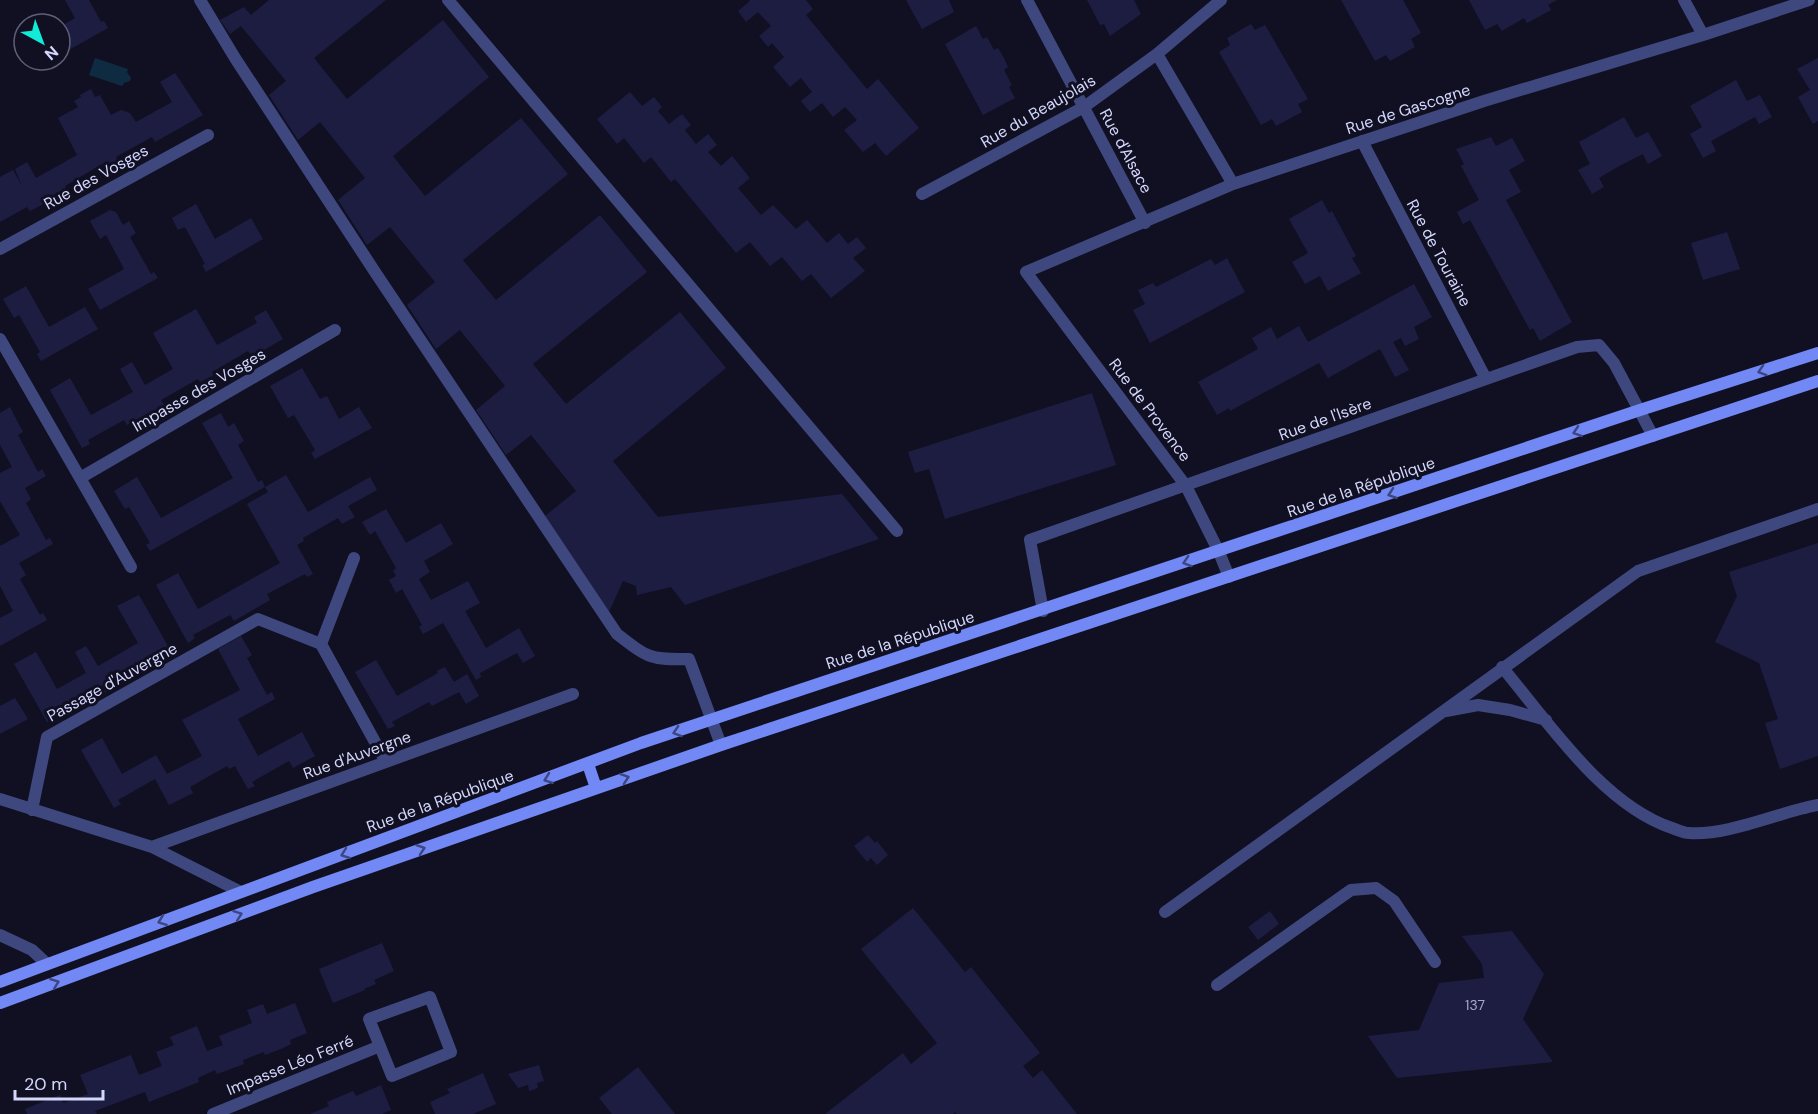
<svg xmlns="http://www.w3.org/2000/svg" width="1818" height="1114" font-family="'DM Sans',sans-serif">
<rect width="100%" height="100%" fill="#101022"/>
<path fill="#0f2b42" d="M95 58 128 69 127 72 131 78 130 81 124 83 122 86 89 75Z"/>
<path fill="#1d1d42" d="M65 0H89L101 22 104 21 108 28 60 55V27L75 18Z
M269 0H386L314 58 347 99 443 20 489 77 393 156 425 196 521 118 568 174 463 260 496 300 600 215 647 272 533 364 566 404 680 312 726 368 613 461 658 517 842 494 879 539 685 605 671 587 637 595 636 586 623 581 609 612 545 516 576 491 531 435 506 455 476 410 505 386 460 330 436 349 407 305 435 282 390 227 367 245 338 200 365 178 320 122 298 140 269 95 286 81 241 26 230 34 220 20 244 7 251 15Z
M749 0H806L813 9 806 15 867 89 878 79 919 128 886 156 875 143 863 152 844 130 857 120 845 107 833 117 822 103 810 112 801 101 812 92 801 78 790 87 773 67 784 57 772 43 768 47 759 36 771 26 758 12 746 22 738 11 750 1Z
M906 0H949L954 12 922 29Z
M1087 0H1134L1141 14 1110 36 1104 24 1100 25Z
M1341 0H1403L1421 33 1411 39 1415 47 1390 61 1386 55 1375 61Z
M1469 0H1557L1548 5 1551 10 1527 23 1524 18 1502 31 1497 24 1485 30Z
M1251 24 1255 30 1265 25 1308 99 1298 104 1302 112 1276 126 1272 119 1261 125 1219 52 1230 45 1227 38Z
M976 26 983 39 987 37 994 50 998 48 1004 58 1008 67 1004 70 1012 85 1009 87 1015 98 983 115 945 44Z
M1818 58V121L1813 124 1798 97 1810 90 1797 69Z
M175 73 203 115 155 142 152 137 116 157 118 160 104 168 102 164 65 186 67 192 30 211 27 207 0 222V177L13 170 22 186 15 169 27 162 36 178 77 155 58 118 78 107 74 101 81 97 80 95 91 89 95 97 100 95 111 115 121 110 130 113 136 122 172 102 160 82Z
M1736 80 1747 101 1760 95 1772 117 1759 124 1755 117 1711 141 1716 151 1703 158 1690 134 1702 127 1690 106Z
M630 92 642 106 654 97 662 107 658 111 669 124 682 114 691 125 685 130 696 144 708 134 717 145 708 152 721 166 732 156 750 178 738 188 761 215 773 205 796 229 807 220 827 243 839 233 848 244 857 237 866 248 853 258 865 271 831 298 811 274 802 281 782 257 770 266 750 242 736 253 675 179 671 182 651 157 644 163 624 138 617 144 597 119Z
M1624 117 1636 138 1648 132 1662 156 1648 164 1643 154 1621 165 1599 178 1604 187 1592 194 1578 170 1590 164 1579 142Z
M1491 137 1496 146 1512 138 1525 161 1509 170 1521 192 1506 200 1572 322 1540 341 1533 328 1530 330 1470 220 1463 224 1457 212 1479 200 1461 166 1464 164 1456 149Z
M1322 200 1329 213 1332 211 1356 256 1352 258 1361 273 1328 291 1320 276 1305 284 1292 262 1308 253 1289 219Z
M196 204 215 239 251 218 263 239 206 272 202 265 205 264 185 227 178 230 172 218Z
M110 210 116 212 123 225 129 221 136 233 130 237 151 274 154 272 158 278 100 310 88 289 124 269 106 235 100 239 90 221Z
M1727 232 1740 269 1703 280 1691 243Z
M1227 258 1245 292 1150 343 1133 310 1145 304 1138 290 1153 283 1156 287 1211 259 1215 265Z
M1414 284 1432 317 1414 327 1419 339 1405 346 1401 338 1393 342 1409 370 1395 377 1380 349 1328 378 1319 363 1230 411 1229 408 1217 415 1198 382 1258 349 1252 338 1271 327 1277 339 1299 326 1308 342Z
M26 286 49 327 85 307 98 329 41 361 37 354 40 352 19 315 14 318 3 299Z
M196 309 217 345 257 323 254 317 266 310 283 339 252 357 248 351 212 372 214 375 200 382 198 379 161 400 164 405 127 425 124 420 88 440 90 444 82 448 50 390 70 378 91 415 133 392 120 369 132 362 145 385 173 369 153 333Z
M302 368 320 399 327 396 339 419 359 407 372 428 315 459 311 453 315 450 294 415 288 418 270 386Z
M1092 393 1116 465 945 519 929 469 915 473 908 452Z
M10 407 23 432 18 435 38 472 42 469 46 476 25 488 31 499 26 503 46 540 50 538 53 544 19 563 26 575 20 579 40 615 43 613 47 620 0 646V618L13 611 0 586V546L20 535 0 501V473L12 467 0 445V413Z
M221 413 228 427 234 423 244 441 238 445 258 482 262 480 265 487 286 475 308 512 370 477 377 490 348 506 355 517 342 524 338 518 303 538 304 541 297 545 313 574 307 577 305 574 267 594 270 600 234 621 230 615 193 635 195 638 188 643 156 585 178 573 198 609 280 563 247 504 268 492 265 487 150 551 146 545 150 543 129 507 125 509 114 491 137 477 161 518 233 478 202 423Z
M386 509 406 543 441 523 453 544 424 561 430 572 419 579 431 600 468 581 480 603 465 611 486 648 519 628 535 656 523 663 517 653 480 673 481 677 476 680 443 623 423 634 419 627 422 625 402 589 396 593 389 580 396 576 393 571 396 568 375 531 370 535 362 522Z
M1818 543V756L1780 769 1765 723 1778 719 1759 663 1715 642 1737 596 1729 572Z
M139 595 172 653 165 657 162 653 125 673 129 679 92 700 89 693 51 714 54 718 47 722 14 664 36 652 57 689 86 673 75 652 86 646 98 666 138 643 117 606Z
M241 636 252 655 247 658 267 695 272 692 275 699 238 719 258 756 302 732 315 756 293 768 289 761 252 782 255 786 248 789 235 766 229 769 227 766 190 787 193 793 169 805 155 779 118 800 121 804 114 808 81 750 102 738 122 774 156 755 167 774 202 756 182 720 240 690 218 649Z
M376 660 397 696 438 673 437 671 445 667 454 682 467 674 479 696 466 704 459 692 432 706 429 702 392 722 395 726 388 729 355 672Z
M15 698 28 719 0 734V706Z
M868 835 875 843 877 841 888 855 877 865 871 858 867 862 854 846Z
M913 908 965 972 971 967 1040 1053 1023 1066 1033 1078 1042 1070 1077 1114H957L955 1112 953 1114H825L903 1053 911 1064 937 1043 861 949Z
M1270 911 1279 924 1258 940 1248 927Z
M1512 931 1544 974 1523 1019 1553 1062 1397 1078 1368 1036 1419 1030 1439 983 1484 978 1482 964 1462 936Z
M382 943 394 971 374 980 376 984 364 989 365 990 333 1003 319 969Z
M295 1003 307 1033 290 1040 291 1044 281 1049 265 1055 264 1052 243 1060 244 1064 217 1074 215 1070 198 1078 199 1082 149 1102 145 1092 95 1111 97 1114H27L25 1109 60 1095 63 1103 88 1094 80 1075 131 1055 139 1075 162 1066 156 1052 174 1045 170 1037 197 1026 207 1051 223 1045 219 1036 252 1023 247 1010 263 1004 267 1014Z
M539 1065 544 1081 537 1083 538 1088 529 1091 528 1085 518 1088 508 1074Z
M638 1067 675 1114H612L599 1098Z
M483 1073 496 1104 473 1114H435L430 1102 450 1093 447 1089Z
M381 1085 391 1110 382 1114H310L329 1106 327 1102 353 1091 356 1096Z"/>
<g fill="none" stroke-linecap="round" stroke-linejoin="round">
<path stroke="#3e487e" stroke-width="12" d="M200 0 235 58 375 272 617 634C648 658 650 660 689 659L721 745
M1502 667C1548 722 1603 805 1672 828 1678 830 1684 833 1689 833 1728 836 1779 812 1818 805
M1446 711 1478 705 1510 710 1546 720
M1165 912 1638 571 1818 509"/>
<path stroke="#3e487e" stroke-width="12" d="M448 0 897 531
M1027 0 1145 223
M1684 0 1703 35
M1157 54 1233 184
M1362 141 1486 379
M922 194 1084 107 1157 54 1221 0
M0 249 208 135
M0 339 80 478 335 330
M80 478 131 567
M1229 577 1219 552 1186 486 1026 272 1233 184 1484 101 1703 35 1809 0
M1043 611 1030 540 1577 347 1599 345 1614 363 1653 436
M321 644 386 762
M0 799 152 847 241 892
M32 810 47 737 258 619 321 644 354 558
M152 847 573 694
M0 935 32 950 47 964
M1217 985 1351 890 1376 888 1394 901 1435 962
M430 997 451 1052 392 1076 369 1019Z
M213 1114 380 1046"/>
<path stroke="#7288f5" stroke-width="12" d="M588 764 596 788
M0 982 641 743 1640 410 1818 353
M0 1003 313 887 721 745 1818 381"/>
</g>
<defs><path id="oneway-chevron" d="M-2-3.5L2.5 0L-2 3.5" fill="none" stroke-width="1.6" stroke-linecap="round" stroke-linejoin="round" transform="scale(1.5)"/></defs>
<g stroke="#3c4681">
<use href="#oneway-chevron" transform="translate(1762 371) rotate(162)"/>
<use href="#oneway-chevron" transform="translate(1577 432) rotate(161)"/>
<use href="#oneway-chevron" transform="translate(1392 494) rotate(161)"/>
<use href="#oneway-chevron" transform="translate(1187 562) rotate(162)"/>
<use href="#oneway-chevron" transform="translate(677 732) rotate(162)"/>
<use href="#oneway-chevron" transform="translate(625 778) rotate(-19)"/>
<use href="#oneway-chevron" transform="translate(548 779) rotate(160)"/>
<use href="#oneway-chevron" transform="translate(421 849) rotate(-19)"/>
<use href="#oneway-chevron" transform="translate(345 854) rotate(160)"/>
<use href="#oneway-chevron" transform="translate(238 915) rotate(-20)"/>
<use href="#oneway-chevron" transform="translate(162 921) rotate(160)"/>
<use href="#oneway-chevron" transform="translate(55 983) rotate(-21)"/>
</g>
<g text-anchor="middle" dominant-baseline="central" stroke-width="6" stroke-linejoin="round" paint-order="stroke">
<g font-size="14" fill="#a6a8ce">
<text x="1475" y="1005">137</text>
</g>
<g font-size="16" fill="#d4d7fc" stroke="#101022">
<text transform="translate(1408 109) rotate(-18)">Rue de Gascogne</text>
<text transform="translate(1038 111) rotate(-30)">Rue du Beaujolais</text>
<text transform="translate(1126 151) rotate(62)">Rue d'Alsace</text>
<text transform="translate(96 177) rotate(-29)">Rue des Vosges</text>
<text transform="translate(1439 253) rotate(62)">Rue de Touraine</text>
<text transform="translate(199 390) rotate(-30)">Impasse des Vosges</text>
<text transform="translate(1150 410) rotate(53)">Rue de Provence</text>
<text transform="translate(1325 419) rotate(-20)">Rue de l'Isère</text>
<text transform="translate(1361 487) rotate(-19)">Rue de la République</text>
<text transform="translate(900 640) rotate(-18)">Rue de la République</text>
<text transform="translate(112 682) rotate(-29)">Passage d'Auvergne</text>
<text transform="translate(357 755) rotate(-20)">Rue d'Auvergne</text>
<text transform="translate(440 801) rotate(-20)">Rue de la République</text>
<text transform="translate(290 1065) rotate(-22)">Impasse Léo Ferré</text>
</g>
</g>
<g transform="translate(42 42) rotate(139)"><circle r="28" fill="#101022" stroke="#5e6079" stroke-width="1.5"/>
<path d="M0-4.5L10 22L0 15L-10 22Z" fill="#11ebd7"/>
<text y="-9" font-size="16" font-weight="bold" text-anchor="middle" fill="#d4d7fc">N</text>
</g>
<path d="M15 1090v9h88v-9" fill="none" stroke="#d4d7fc" stroke-width="3"/>
<text x="24" y="1090" font-size="18" fill="#d4d7fc" stroke="#101022" stroke-width="4.5" paint-order="stroke">20 m</text>
</svg>
